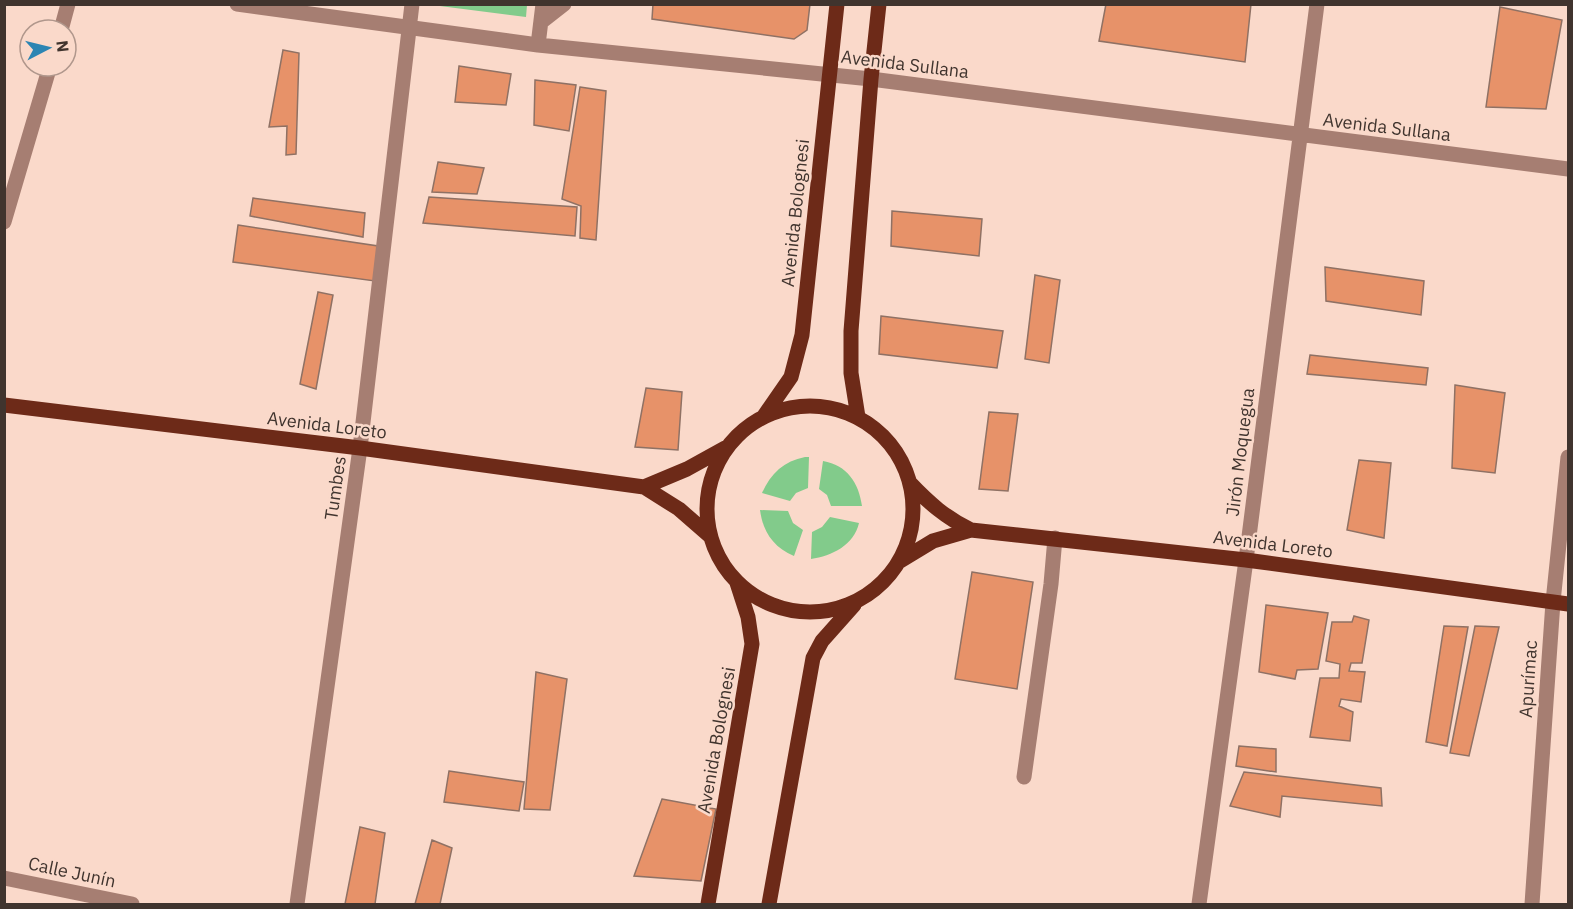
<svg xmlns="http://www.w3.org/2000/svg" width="1573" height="909" font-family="'IBM Plex Sans',sans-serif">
<rect width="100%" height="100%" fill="#fad9ca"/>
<path fill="#82cb8b" d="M432 5 527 4V5L526 17Z
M805 457H809L808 488 796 493 790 501 762 493C771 473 784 461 805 457Z
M823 461C847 465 859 483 862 506H831L827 495 819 489Z
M760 510 788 511 793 523 803 530 794 556C773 547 763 532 760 510Z
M830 517 859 523C854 545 832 556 811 559L812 532 822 527Z"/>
<path fill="#e79269" stroke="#8f7164" stroke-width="1.5" d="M653 4H810L807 30 794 39 652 19Z
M1106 4H1251L1245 62 1099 41Z
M1500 7 1562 20 1546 109 1486 107Z
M283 50 299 53 296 154 286 155 287 126 269 127Z
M459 66 511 74 506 105 455 102Z
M535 80 576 85 569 131 534 125Z
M580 87 606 91 596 240 580 238 581 206 562 199Z
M438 162 484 168 477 194 432 192Z
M429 197 577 207 575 236 423 223Z
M253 198 365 213 363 237 250 216Z
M892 211 982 219 979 256 891 246Z
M238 225 378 246 375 281 233 262Z
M1325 267 1424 281 1421 315 1326 301Z
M1035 275 1060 280 1049 363 1025 359Z
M318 292 333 295 316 389 300 384Z
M881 316 1003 331 997 368 879 354Z
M1310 355 1428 368 1426 385 1307 374Z
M1455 385 1505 393 1495 473 1452 468Z
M646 388 682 392 678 450 635 447Z
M989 412 1018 414 1008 491 979 489Z
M1359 460 1391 463 1384 538 1347 530Z
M972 572 1033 582 1017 689 955 679Z
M1266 605 1328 613 1318 669 1297 670 1295 679 1259 672Z
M1354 616 1369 620 1362 663H1351L1349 671 1365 672 1361 702 1341 699 1339 706 1353 712 1350 741 1310 737 1320 678H1339L1340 664 1326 661 1332 622H1352Z
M1444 626 1468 627 1447 746 1426 742Z
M1475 626 1499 627 1469 756 1450 753Z
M536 672 567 679 550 810 524 809Z
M1239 746 1276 749V772L1236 766Z
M449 771 524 782 519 811 444 802Z
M1244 772 1381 788 1382 806 1282 796 1280 817 1230 806Z
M662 799 716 809 701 881 634 876Z
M360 827 385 833 375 904H345Z
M432 840 452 848 440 904H415Z"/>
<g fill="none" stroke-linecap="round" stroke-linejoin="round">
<path stroke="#a67e72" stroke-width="15" d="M237 4 538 45 871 79 1568 169
M541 22 564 4
M61 30 68 4
M538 45 543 4
M4 222 50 66
M1024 777 1051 584 1055 538
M4 878 132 904
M297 904 360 448 412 4
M1199 904 1246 560 1317 4
M1532 904 1553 602 1568 457"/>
<path stroke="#6d2a18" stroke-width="15" d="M4 405 360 448 644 487 679 509 710 536
M707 509a103 103 0 1 1 206 0a103 103 0 1 1-206 0Z
M764 416 791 377 802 335 837 4
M858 417 851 373V331L871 79 879 4
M910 483C929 503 946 518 971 530
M644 487 687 469 725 448
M900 561 933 541 971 530 1246 560 1568 604
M708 904 752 644 748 617 737 583
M769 904 813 658 822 641 854 605"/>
</g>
<g text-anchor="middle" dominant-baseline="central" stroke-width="5" stroke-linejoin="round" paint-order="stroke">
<g font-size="18" fill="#40342e" stroke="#fad9ca">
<text transform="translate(905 64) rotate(7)">Avenida Sullana</text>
<text transform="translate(1387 127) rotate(7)">Avenida Sullana</text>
<text transform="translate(795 213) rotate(-84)">Avenida Bolognesi</text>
<text transform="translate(327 425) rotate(7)">Avenida Loreto</text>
<text transform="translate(1240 452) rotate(-83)">Jirón Moquegua</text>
<text transform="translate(335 488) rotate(-82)">Tumbes</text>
<text transform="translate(1273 544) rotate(7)">Avenida Loreto</text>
<text transform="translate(1528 679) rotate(-86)">Apurímac</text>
<text transform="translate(716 740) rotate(-80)">Avenida Bolognesi</text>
<text transform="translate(72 872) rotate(12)">Calle Junín</text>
</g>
</g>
<rect width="1573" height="909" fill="none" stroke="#40342e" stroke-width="12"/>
<g transform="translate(48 48) rotate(83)"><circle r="28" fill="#fad9ca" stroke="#b0978c" stroke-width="1.5"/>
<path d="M0-4.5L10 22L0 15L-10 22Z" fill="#2c85b3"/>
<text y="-9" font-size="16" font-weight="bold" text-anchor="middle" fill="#40342e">N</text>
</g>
</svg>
